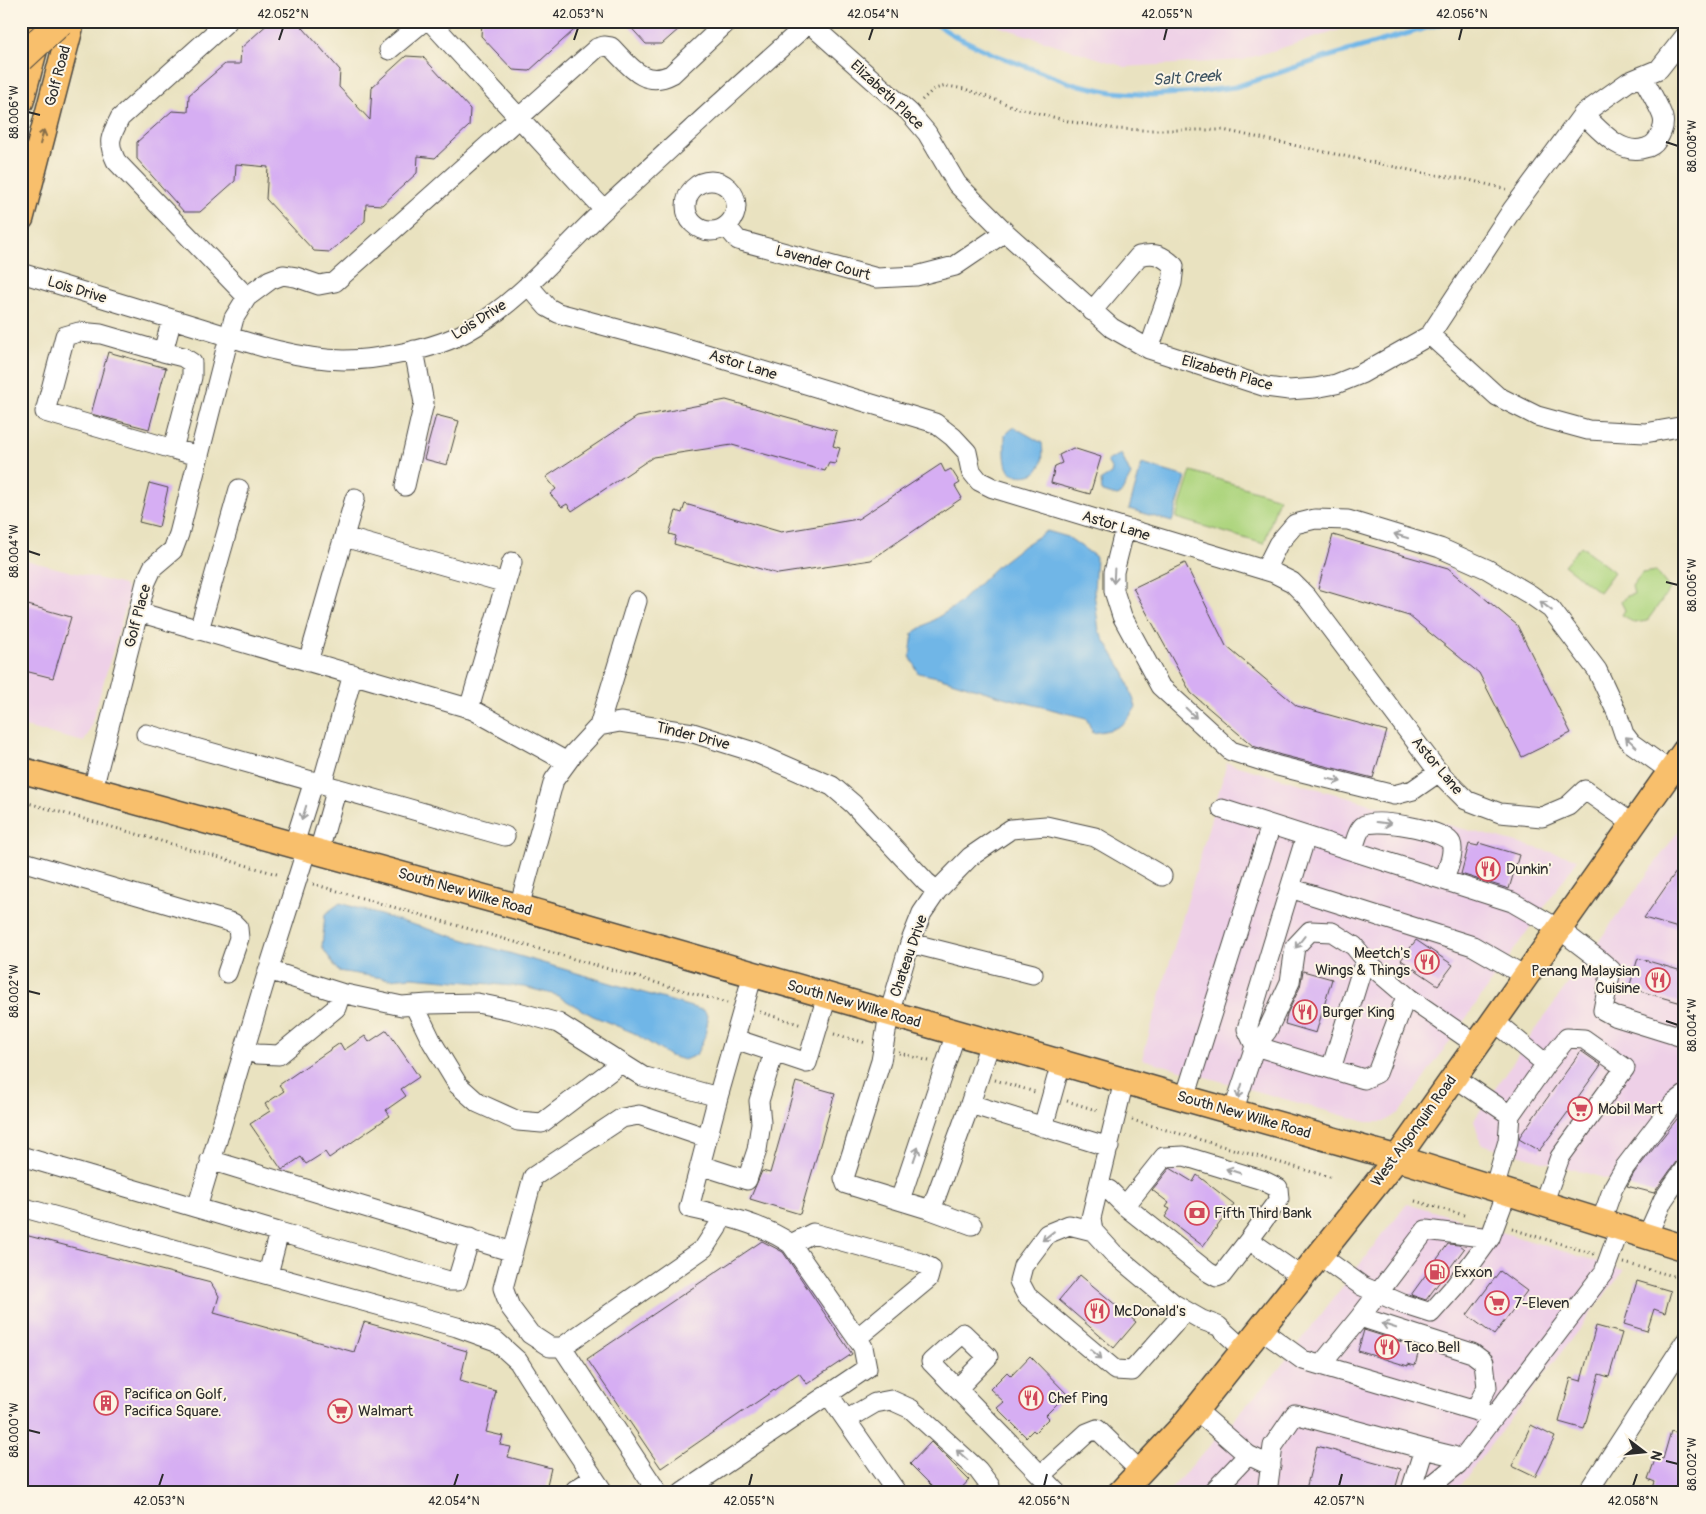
<svg xmlns="http://www.w3.org/2000/svg" width="1706" height="1514" font-family="Pangolin,sans-serif">
<rect width="100%" height="100%" fill="#fcf5e5"/>
<filter id="ink" filterUnits="userSpaceOnUse"><feTurbulence type="fractalNoise" baseFrequency=".02" numOctaves="2"/><feDisplacementMap in="SourceGraphic" scale="10" xChannelSelector="R" yChannelSelector="G"/><feConvolveMatrix kernelMatrix="1 2 1 2 8 2 1 2 1" color-interpolation-filters="sRGB"/></filter>
<filter id="wash" filterUnits="userSpaceOnUse"><feTurbulence type="fractalNoise" baseFrequency=".0096" numOctaves="4" result="noise"/><feDisplacementMap in="SourceGraphic" scale="20" xChannelSelector="R" yChannelSelector="G"/><feGaussianBlur stdDeviation="1.12" result="paint"/><feColorMatrix in="noise" values="0 0 0 0 0 0 0 0 0 0 0 0 0 0 0 0 0 1.4 0 .05"/><feComposite in="paint" operator="in"/></filter>
<g filter="url(#wash)">
<rect width="100%" height="100%" fill="#e9e2c0"/>
<path fill="#eed0e7" d="M982 21H1368L1243 60 1125 67Z
M21 559 124 585 129 595 89 732 84 742 21 726Z
M1227 763 1399 812 1578 859 1400 1112 1384 1122H1366L1142 1059Z
M1685 822V1186L1677 1198 1481 1144 1474 1120 1541 1021Z
M1407 1203 1624 1270 1454 1493H1167L1275 1374Z"/>
<path fill="#aed57f" stroke="#6c8055" d="M1191 471 1279 498 1264 544 1176 518Z
M1581 546 1614 572 1599 592 1564 565Z
M1656 571 1670 589 1647 621 1634 623 1622 615 1625 610 1621 602 1626 596 1634 594 1632 586 1642 573Z"/>
<path fill="#70b6e7" stroke="#4e7089" d="M1014 427 1042 443C1043 452 1044 462 1038 470 1032 478 1011 478 1007 467 1004 458 1005 445 1005 435Z
M1121 454 1131 475 1120 495 1117 496 1102 492 1101 480 1111 474 1112 470 1107 461Z
M1142 464 1186 477 1172 522 1129 509Z
M1047 531 1068 537 1096 557 1094 592 1099 631 1125 674 1136 707C1123 728 1117 729 1093 733L1086 718 1003 697 938 677 918 673 910 656 913 633 957 605 997 566 1019 549Z
M340 903 705 1011 708 1019 705 1036 696 1055 684 1060 670 1056 634 1033 593 1016 556 995 524 987 412 977 389 979 338 971 322 947 325 914Z"/>
<g fill="none" stroke-linecap="round" stroke-linejoin="round">
<path stroke="#70b6e7" stroke-width="5" d="M931 21 953 35 993 54 1070 83 1112 92 1151 95 1196 92 1235 87 1327 57 1450 21"/>
</g>
<g id="blocks">
<path fill="#d6aef3" d="M271 21H297L340 70 339 87 370 120 372 87 406 56 423 57 470 109 469 126 435 158 418 156 417 173 382 205 366 204 365 221 330 252 314 251 266 199 268 167 236 164 235 181 200 212H184L137 159V142L172 111 188 112 189 95 225 64H240L241 48Z
M482 21H584L529 71 513 70 481 36Z
M625 21H688L662 44H646Z
M108 352 166 368 149 429 91 414Z
M726 400 837 431 833 446 840 448 835 464 829 463 825 471 732 445 653 457 572 511 567 504 562 507 550 494 556 489 546 477 637 417Z
M436 415 459 421 447 465 424 459Z
M1073 448 1101 457 1090 494 1051 483 1055 466 1062 463 1059 455Z
M941 464 945 472 951 469 960 483 955 486 962 498 871 560 778 574 674 544 676 536 669 534 676 511 682 513 685 504 781 532 858 519Z
M149 483 168 488 159 527 139 522Z
M1333 535 1448 568 1517 625 1571 733 1522 757 1479 673 1409 616 1318 589Z
M1185 563 1226 646 1297 706 1387 731 1373 778 1281 755 1253 746 1191 693 1133 588Z
M28 605 71 617 53 678 21 670V627Z
M1479 843 1519 855 1509 889 1461 874 1469 844 1478 846Z
M1685 859V930L1644 918Z
M1416 940 1453 965 1438 985 1401 960Z
M1638 958 1685 972V1004L1629 988Z
M1303 971 1332 979 1316 1033 1285 1024 1287 1014 1300 987Z
M387 1030 419 1077 401 1089 406 1096 386 1110 390 1116 329 1158 325 1152 306 1164 301 1157 282 1170 250 1124 270 1111 265 1104 284 1091 279 1085 340 1043 344 1050 365 1036 369 1042Z
M1581 1051 1601 1065 1578 1097 1586 1102 1575 1117 1568 1112 1539 1151 1519 1139 1520 1136Z
M796 1082 835 1093 800 1214 750 1199 762 1171 770 1173Z
M1685 1109V1152L1681 1158 1676 1162 1654 1193 1627 1186 1634 1173Z
M1170 1168 1193 1182 1197 1175 1234 1204 1203 1246 1165 1217 1170 1209 1166 1207 1169 1203 1152 1190Z
M21 1234 211 1283 219 1296 214 1313 354 1352 364 1322 467 1351 460 1381 496 1391 486 1432 503 1436 500 1445 511 1447 508 1457 551 1468 545 1493H21Z
M762 1241 783 1252 852 1354 807 1384 799 1373 661 1468 587 1359Z
M1448 1244 1459 1245 1464 1249 1426 1300 1411 1295Z
M1500 1271 1527 1291 1494 1335 1467 1315Z
M1080 1275 1136 1322 1114 1348 1059 1300Z
M1637 1281 1671 1291 1665 1313 1654 1309 1647 1331 1624 1324Z
M1596 1326 1622 1333 1609 1377 1599 1374 1584 1429 1559 1422 1571 1378 1581 1381Z
M1364 1330 1415 1346 1414 1349 1419 1350 1415 1366 1408 1364V1366L1358 1351Z
M1030 1356 1067 1394 1046 1415 1049 1418 1035 1432 1033 1430 1026 1437 997 1408 1004 1402 990 1389 1007 1372 1011 1376Z
M1531 1425 1555 1437 1535 1477 1512 1466Z
M1671 1431 1685 1435V1472L1677 1493H1651L1655 1482 1648 1479 1656 1457 1663 1459Z
M931 1442 969 1480 957 1493H939L910 1464Z
M1317 1446 1401 1469 1394 1493H1305Z"/>
</g>
</g>
<g filter="url(#ink)">
<use href="#blocks" fill-opacity="0" stroke="#484641" stroke-width="1"/>
<g fill="none" stroke-linecap="round" stroke-linejoin="round">
<g stroke="#484641" stroke-width="21">
<path id="minor" d="M228 21 120 118C110 137 107 142 116 161L247 297
M430 21 604 210
M809 23 909 112 927 133 957 184 1005 232 1112 328 1149 349 1266 387 1289 390 1315 388 1336 384 1361 374 1430 335 1512 210 1583 114 1628 82 1659 69 1685 36
M389 50 424 21
M1583 114C1599 129 1620 156 1645 148 1650 147 1654 145 1657 140 1661 134 1665 126 1663 118 1661 109 1647 86 1642 76
M686 206a25 25 0 1 1 50 0a25 25 0 1 1-50 0Z
M726 226 738 240 877 278 916 276 955 266 1005 232
M21 273C79 291 137 308 195 326 243 341 293 359 344 360 379 360 435 349 466 332 520 302 560 251 605 209 673 146 741 83 811 21
M528 285 547 307 558 313 673 344 935 423 953 437 967 452 971 471 979 481 993 488 1274 573 1292 582 1307 597 1440 774 1466 800 1500 813 1542 817 1568 806 1585 790 1633 824
M1092 311 1139 256C1155 252 1162 255 1174 266L1172 283 1149 349
M172 319 163 352 183 357 192 363V377L173 449 199 456
M1430 335 1497 396 1537 416 1588 430 1645 433 1685 426
M163 352 101 334 79 332 65 336 45 412 173 449
M405 486 424 403 414 350
M1125 528 1114 572V591L1122 616 1160 686 1231 751 1278 766 1394 795 1413 790 1439 772
M344 537 506 583
M1265 570 1278 544 1295 524 1315 519 1348 520 1440 548 1487 569 1531 595 1551 609 1597 670 1617 713 1624 734 1631 743 1670 771
M138 612 465 707 475 711 567 762
M199 630 239 489
M308 662 355 498
M469 709 512 562
M599 726 637 601
M146 734 505 836
M322 784 353 674
M93 789 146 582 153 567 173 550 179 534 229 337 234 318 247 297 270 280 283 275 296 277 319 285 335 282 597 48 604 46 611 47C629 65 644 89 672 74L728 21
M1222 809 1512 902 1559 929 1597 958 1611 970 1603 1010 1614 1016 1685 1038
M1306 836 1290 888 1473 946 1525 976
M294 844 314 781
M319 851 337 788
M1353 851C1355 843 1357 832 1363 826 1373 817 1446 830 1451 843 1455 853 1447 870 1444 880
M21 861 233 923 238 928 239 938 227 973
M1290 888 1247 1029 1255 1046 1364 1079 1377 1073 1404 1002 1409 998
M519 907 554 780 573 754 599 726 620 722 693 733 754 752 832 786 853 804 926 882 937 891
M910 943 1033 974
M341 993 402 1006 428 1004 477 1003 511 1010 558 1023 642 1076 718 1097
M414 1005 432 1042 458 1085 478 1103 518 1121 542 1123 621 1063
M1494 1021 1546 1064 1510 1115 1508 1141 1494 1189
M735 1039 807 1063 827 996
M244 1050 257 1054 279 1055 336 1008 341 993 268 970
M1331 1069 1362 969 1367 962
M1454 1077 1510 1115
M1124 1081 1091 1218 1093 1231 1113 1253 1174 1304 1202 1320 1218 1326 1244 1350
M1185 1098 1271 825
M970 1104 1109 1147
M1233 1112 1255 1046 1267 1031 1290 982 1295 947 1310 931 1332 932 1354 946 1367 962 1409 998 1477 1045
M1043 1127 1061 1063
M707 1138 639 1115 622 1118 533 1177 503 1288 510 1307 530 1334 550 1347H562L704 1248 717 1228 722 1215
M21 1156 197 1208
M210 1160 513 1252
M700 1165 747 1180 757 1150 761 1123 759 1101 774 1052
M1099 1187 1109 1190 1125 1206 1208 1272 1217 1277 1222 1275 1249 1240
M900 1200 956 1033
M1543 1204 1560 1157 1625 1068 1584 1039 1567 1038 1546 1064
M1125 1206 1164 1157 1184 1156 1262 1180 1278 1188 1279 1199 1249 1240 1302 1277
M21 1207 457 1327 496 1341 518 1361 552 1415 604 1493
M931 1210 846 1184 844 1178 881 1061 889 1014 910 943 922 913 937 891 970 857 1011 829 1046 826 1095 837 1162 876
M1601 1222 1613 1188 1625 1167 1673 1104 1685 1095
M972 1225 931 1210 970 1104 990 1043
M1093 1231 1069 1225 1047 1234 1023 1266 1019 1281 1027 1296 1115 1370 1132 1371 1174 1324 1184 1310
M279 1232 449 1281H457L470 1238
M1647 1236 1663 1200 1685 1168
M791 1244 813 1233 921 1263 931 1268 928 1279 857 1338
M1319 1255 1362 1286 1403 1304 1431 1313 1455 1286 1490 1238 1507 1192
M268 1274 279 1232 197 1208 264 984 307 848
M1360 1317 1472 1353 1484 1362 1487 1387 1475 1410
M1260 1329 1303 1360 1493 1416
M562 1347 658 1493
M1321 1365 1360 1317 1426 1230 1490 1238
M958 1388 988 1357 963 1333 931 1362 1058 1493
M828 1394 897 1493
M1196 1410 1248 1455
M846 1420 875 1403 891 1400 911 1409 978 1470 990 1486V1493
M1460 1461 1453 1456 1424 1449 1412 1487 1426 1490 1458 1464 1604 1272 1620 1228
M1041 1475 1087 1433 1097 1429 1140 1471
M574 1493 575 1490 594 1478
M682 1493 867 1368 863 1347 791 1244C763 1224 722 1215 689 1208L718 1097 753 974
M1212 1493 1248 1455 1271 1466
M1267 1493 1273 1446 1295 1414 1424 1449
M1587 1493 1685 1342"/>
</g>
<g stroke="#484641" stroke-width="28">
<path id="major" d="M21 101 38 36
M21 218 72 21
M21 770 519 907 1156 1090 1397 1158 1685 1248
M1120 1493 1182 1427 1397 1158 1685 751"/>
</g>
<path stroke="#484641" stroke-width="3" stroke-dasharray="1 4" stroke-linecap="butt" d="M922 100 934 89 947 86 965 89 1015 107 1072 122 1117 129 1143 130H1223L1428 174 1465 179 1506 189
M21 801 280 875
M313 884 727 1003
M760 1012 802 1025
M834 1034 866 1043
M899 1053 929 1061
M995 1080 1035 1092
M1067 1101 1099 1111
M1132 1120 1333 1178
M1415 1201 1467 1216
M1512 1229 1594 1254
M1624 1263 1685 1279"/>
<use href="#minor" stroke="#fff" stroke-width="19"/>
<use href="#major" stroke="#f8bf6c" stroke-width="25"/>
<g stroke="#484641" stroke-width="30" stroke-linecap="butt">
<path id="highway-bridge" d="M21 58 61 21"/>
</g>
<use href="#highway-bridge" stroke="#f8bf6c" stroke-width="28"/>
</g>
<defs><path id="oneway-shaft" d="M-6 0H5M1.5-3L5.5 0L1.5 3" fill="none" stroke-width="1.6" stroke-linecap="round" stroke-linejoin="round" transform="scale(1.25)"/></defs>
<use stroke="#876e48" href="#oneway-shaft" transform="translate(42 137) rotate(-75)"/>
<g stroke="#a0a0a0">
<use href="#oneway-shaft" transform="translate(1401 536) rotate(-163)"/>
<use href="#oneway-shaft" transform="translate(1114 576) rotate(93)"/>
<use href="#oneway-shaft" transform="translate(1546 606) rotate(-142)"/>
<use href="#oneway-shaft" transform="translate(1191 713) rotate(44)"/>
<use href="#oneway-shaft" transform="translate(1631 742) rotate(-137)"/>
<use href="#oneway-shaft" transform="translate(1334 780) rotate(14)"/>
<use href="#oneway-shaft" transform="translate(304 813) rotate(107)"/>
<use href="#oneway-shaft" transform="translate(1384 823) rotate(7)"/>
<use href="#oneway-shaft" transform="translate(1300 942) rotate(128)"/>
<use href="#oneway-shaft" transform="translate(1240 1091) rotate(107)"/>
<use href="#oneway-shaft" transform="translate(916 1154) rotate(-71)"/>
<use href="#oneway-shaft" transform="translate(1233 1171) rotate(-162)"/>
<use href="#oneway-shaft" transform="translate(1048 1236) rotate(142)"/>
<use href="#oneway-shaft" transform="translate(1389 1326) rotate(-162)"/>
<use href="#oneway-shaft" transform="translate(1096 1354) rotate(40)"/>
<use href="#oneway-shaft" transform="translate(962 1455) rotate(-138)"/>
</g>
</g>
<path fill="none" stroke="#2b2b2b" stroke-width="2" d="M279 40 283 28M574 40 578 28M869 40 873 28M1164 40 1167 28M1459 40 1462 28M28 112 40 115M1666 142 1678 146M28 551 40 555M1666 582 1678 585M28 991 40 994M1666 1021 1678 1025M28 1430 40 1433M1666 1461 1678 1464M159 1486 163 1474M454 1486 458 1474M749 1486 752 1474M1044 1486 1047 1474M1339 1486 1342 1474M1633 1486 1637 1474"/>
<defs>
<g id="restaurant-ring" transform="scale(1.25)"><circle r="9.5" fill="#fcf5e5" stroke="#d1495b" stroke-width="1.5"/><path d="M-5-6h1v4h1v-4h1v4h1v-4h1v5L-1.5 .5V6h-2V.5L-5-1ZM5-6V6H3V1.5H1.5Q1.5-4 5-6Z" fill="#d1495b"/></g>
<g id="supermarket-ring" transform="scale(1.25)"><circle r="9.5" fill="#fcf5e5" stroke="#d1495b" stroke-width="1.5"/><path d="M-6-5.5h2.5l.6 2H6L4.5 2H-2.5L-4.4-4H-6ZM-1.5 3.2a1.3 1.3 0 1 0 .1 0ZM3 3.2a1.3 1.3 0 1 0 .1 0Z" fill="#d1495b"/></g>
<g id="bank-ring" transform="scale(1.25)"><circle r="9.5" fill="#fcf5e5" stroke="#d1495b" stroke-width="1.5"/><path d="M-6-4H6V4H-6ZM0-2.3a2.3 2.3 0 1 0 0 4.6a2.3 2.3 0 1 0 0-4.6Z" fill="#d1495b"/></g>
<g id="fuel-ring" transform="scale(1.25)"><circle r="9.5" fill="#fcf5e5" stroke="#d1495b" stroke-width="1.5"/><path d="M-5.5-6h7V0h2V4h1.3V-2.5L3-4.5l.8-.8L6-3V5H2.5V1h-1V6h-7ZM-4.2-4.7v3.2H.2V-4.7Z" fill="#d1495b"/></g>
<g id="building-ring" transform="scale(1.25)"><circle r="9.5" fill="#fcf5e5" stroke="#d1495b" stroke-width="1.5"/><path d="M-4-6H4V6H1V3H-1V6H-4ZM-2.5-4.3h1.7v1.8h-1.7ZM.8-4.3h1.7v1.8H.8ZM-2.5-1h1.7V.8h-1.7ZM.8-1h1.7V.8H.8Z" fill="#d1495b"/></g>
</defs>
<g fill-rule="evenodd">
<use href="#restaurant-ring" x="1488" y="869"/>
<use href="#restaurant-ring" x="1427" y="962"/>
<use href="#restaurant-ring" x="1658" y="980"/>
<use href="#restaurant-ring" x="1305" y="1012"/>
<use href="#supermarket-ring" x="1580" y="1109"/>
<use href="#bank-ring" x="1197" y="1213"/>
<use href="#fuel-ring" x="1437" y="1272"/>
<use href="#supermarket-ring" x="1497" y="1303"/>
<use href="#restaurant-ring" x="1097" y="1311"/>
<use href="#restaurant-ring" x="1387" y="1347"/>
<use href="#restaurant-ring" x="1031" y="1398"/>
<use href="#building-ring" x="106" y="1403"/>
<use href="#supermarket-ring" x="340" y="1411"/>
</g>
<g text-anchor="middle" dominant-baseline="central" stroke-width="4" stroke-linejoin="round" paint-order="stroke">
<g font-size="15" fill="#2b2b2b" stroke="#fcf5e5">
<text transform="translate(58 76) rotate(-75)">Golf Road</text>
<text transform="translate(887 95) rotate(43)">Elizabeth Place</text>
<text transform="translate(823 263) rotate(15)">Lavender Court</text>
<text transform="translate(77 290) rotate(17)">Lois Drive</text>
<text transform="translate(479 320) rotate(-32)">Lois Drive</text>
<text transform="translate(743 365) rotate(17)">Astor Lane</text>
<text transform="translate(1227 373) rotate(16)">Elizabeth Place</text>
<text transform="translate(1116 526) rotate(17)">Astor Lane</text>
<text transform="translate(138 616) rotate(-75)">Golf Place</text>
<text transform="translate(693 736) rotate(14)">Tinder Drive</text>
<text transform="translate(1437 766) rotate(50)">Astor Lane</text>
<text transform="translate(465 892) rotate(16)">South New Wilke Road</text>
<text transform="translate(909 956) rotate(-71)">Chateau Drive</text>
<text transform="translate(854 1004) rotate(16)">South New Wilke Road</text>
<text transform="translate(1244 1115) rotate(16)">South New Wilke Road</text>
<text transform="translate(1414 1131) rotate(-54)">West Algonquin Road</text>
</g>
<g font-size="15" fill="#2b2b2b" stroke="#fcf5e5" text-anchor="start">
<text x="1506" y="869">Dunkin'</text>
<text x="1410" y="953" text-anchor="end">Meetch's<tspan x="1410" dy="17">Wings &amp; Things</tspan></text>
<text x="1640" y="971" text-anchor="end">Penang Malaysian<tspan x="1640" dy="17">Cuisine</tspan></text>
<text x="1322" y="1012">Burger King</text>
<text x="1598" y="1109">Mobil Mart</text>
<text x="1214" y="1213">Fifth Third Bank</text>
<text x="1454" y="1272">Exxon</text>
<text x="1514" y="1303">7-Eleven</text>
<text x="1114" y="1311">McDonald's</text>
<text x="1404" y="1347">Taco Bell</text>
<text x="124" y="1394">Pacifica on Golf,<tspan x="124" dy="17">Pacifica Square.</tspan></text>
<text x="1048" y="1398">Chef Ping</text>
<text x="358" y="1411">Walmart</text>
</g>
<g font-size="16" font-style="italic" fill="#405563" stroke="#fcf5e5">
<text transform="translate(1187 78) rotate(-4)">Salt Creek</text>
</g>
</g>
<rect width="1706" height="1514" fill="none" stroke="#fcf5e5" stroke-width="55"/>
<g transform="translate(1644 1452) rotate(106)" stroke="#fcf5e5" stroke-width="4" paint-order="stroke">
<path d="M0-4L9 19L0 12L-9 19Z" fill="#2b2b2b"/>
<text y="-8" font-size="14" font-weight="bold" text-anchor="middle" fill="#2b2b2b">N</text>
</g>
<rect x="28" y="28" width="1650" height="1458" fill="none" stroke="#2b2b2b" stroke-width="2"/>
<g font-size="12" text-anchor="middle" fill="#2b2b2b">
<text x="283" y="18">42.052°N</text>
<text x="578" y="18">42.053°N</text>
<text x="873" y="18">42.054°N</text>
<text x="1167" y="18">42.055°N</text>
<text x="1462" y="18">42.056°N</text>
<text transform="translate(14 112) rotate(-90)" y="4">88.006°W</text>
<text transform="translate(1692 146) rotate(-90)" y="4">88.008°W</text>
<text transform="translate(14 551) rotate(-90)" y="4">88.004°W</text>
<text transform="translate(1692 585) rotate(-90)" y="4">88.006°W</text>
<text transform="translate(14 991) rotate(-90)" y="4">88.002°W</text>
<text transform="translate(1692 1025) rotate(-90)" y="4">88.004°W</text>
<text transform="translate(14 1430) rotate(-90)" y="4">88.000°W</text>
<text transform="translate(1692 1464) rotate(-90)" y="4">88.002°W</text>
<text x="159" y="1505">42.053°N</text>
<text x="454" y="1505">42.054°N</text>
<text x="749" y="1505">42.055°N</text>
<text x="1044" y="1505">42.056°N</text>
<text x="1339" y="1505">42.057°N</text>
<text x="1633" y="1505">42.058°N</text>
</g>
</svg>
